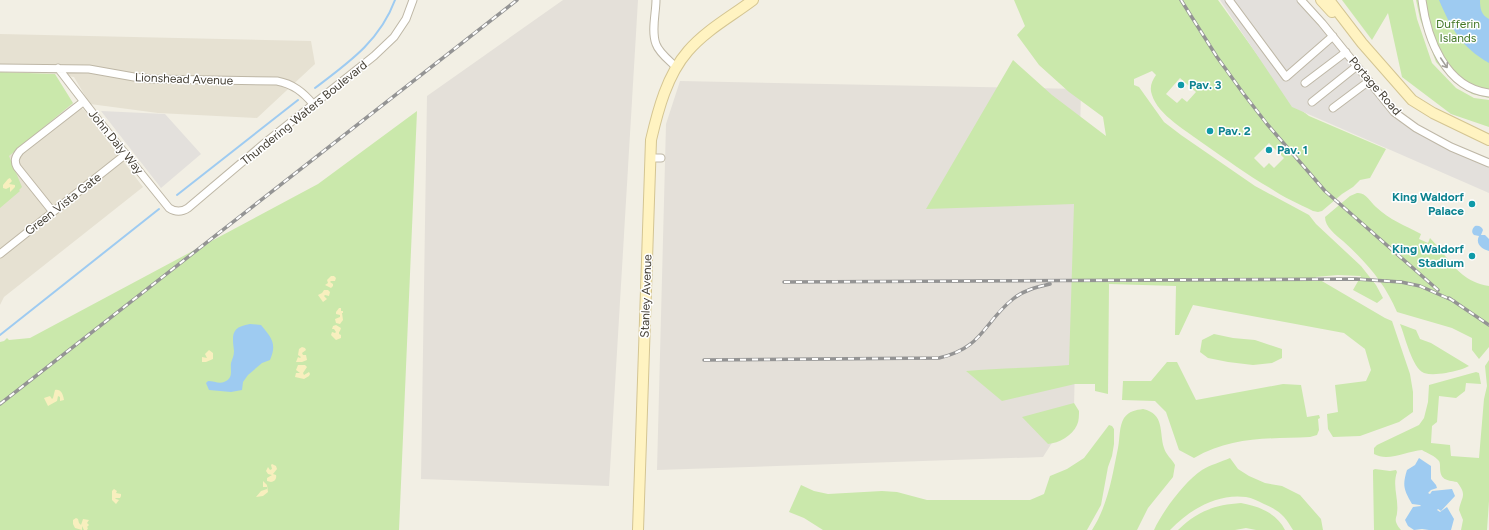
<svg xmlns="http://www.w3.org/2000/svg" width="1489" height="530" font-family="Figtree,sans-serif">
<rect width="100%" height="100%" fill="#f2efe4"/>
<path fill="#e6e1d2" d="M0 34 311 41 315 64 257 118 158 113 90 104 74 77 55 74 0 72Z
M73 103 84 110 143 187 4 297 0 305V162Z"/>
<path fill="#e4e0d9" d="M563 0H638L609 486 421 479 427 96Z
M680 81 1081 89 1074 408 1043 457 657 470 666 124Z"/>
<path fill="#cae8ab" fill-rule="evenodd" d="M1014 0H1218L1292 103 1309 116 1386 149 1370 178 1360 180 1353 187 1342 194 1322 211 1318 212 1313 211C1299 204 1283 197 1270 188 1247 175 1226 159 1204 144 1188 132 1158 115 1152 95 1149 87 1152 81 1156 75L1152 71 1134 79V85L1139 87 1164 122 1181 135 1255 186 1309 215 1316 224 1361 266 1376 285 1383 298 1377 303 1353 290 1361 276 1338 275 1315 277 1385 318 1392 321 1410 374 1413 392V412L1399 422 1360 436 1333 437 1328 429 1327 414 1338 412 1335 385 1366 381 1371 370 1365 349 1344 333 1193 305 1179 335H1175L1176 286 1109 284 1108 394 1095 391V384H1075L1002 401 966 371C1000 368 1034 368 1069 365L1074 204 926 209 1013 60 1052 95 1106 136 1103 117 1069 92 1039 65 1017 35 1025 26ZM1180 78 1196 92 1187 102 1182 98 1177 103 1166 94ZM1269 143 1284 158 1274 168 1269 163 1264 168 1254 158Z
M1342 0H1413L1417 19 1432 63 1456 88 1474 98 1489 100V127L1451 114 1402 77 1388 13 1372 40Z
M1416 0H1489V98L1472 94 1454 82 1436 62 1420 19Z
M0 72 55 74 73 103 9 156 22 187 19 190 20 191 0 208Z
M417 111 399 530H0V342L4 341 7 338 9 340 30 338 318 184Z
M1357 193C1366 192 1370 202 1376 207 1390 220 1404 225 1421 234L1419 239 1428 243 1430 238C1450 259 1458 281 1489 286V347L1479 359 1472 350V338L1452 328 1397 312C1384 282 1367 263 1343 241 1336 235 1325 227 1325 217L1350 196Z
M1400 324 1416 330 1420 339 1431 343 1469 366C1462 370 1454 371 1446 373 1438 374 1431 375 1424 373 1412 368 1405 336 1400 324Z
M1214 334 1233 338 1255 340 1282 349V358L1272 363 1253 365 1228 362 1208 358 1200 352 1202 340Z
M1489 360V501L1487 530H1461L1463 520 1459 510C1461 497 1468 496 1457 482 1446 480 1440 480 1440 467 1440 464 1440 463 1439 461 1435 456 1427 453 1422 450 1407 451 1388 462 1374 454V448L1377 445 1419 425 1424 418 1428 402 1429 385 1476 372 1479 373 1481 384 1466 383 1465 391 1456 398 1439 396 1437 422 1432 426 1431 443 1450 445 1451 456 1479 458 1484 399 1487 386 1485 366Z
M1167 362H1177L1196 400 1283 384 1301 385 1307 417 1319 415 1320 418 1318 419 1319 430 1317 435 1310 437C1268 439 1232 436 1194 458L1179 450 1166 412 1155 401 1122 400 1123 381H1151Z
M1074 403 1079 411C1079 415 1079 421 1077 425 1072 436 1059 443 1048 444L1022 417Z
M1143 409C1165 414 1159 432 1164 448 1166 455 1172 459 1175 465L1173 477 1148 508 1137 530H1092C1108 505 1112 477 1118 448 1120 438 1119 426 1124 418 1129 411 1136 410 1143 409Z
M1109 425 1112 426 1114 429V444L1112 456 1108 467 1101 505 1087 530H823L804 518 789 512 801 485 814 491 828 494 882 491 897 492 927 500H1030L1044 494 1050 476 1067 469 1084 458Z
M1230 458 1238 469 1249 476 1265 483 1282 486 1300 495 1321 519 1323 530H1293C1290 526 1288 521 1284 517 1279 511 1271 507 1264 504 1258 501 1252 498 1246 497 1217 493 1189 510 1170 530H1154C1162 512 1185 481 1202 470 1210 465 1221 462 1230 458Z
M1375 469 1390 471 1396 470 1397 472C1392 486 1399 499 1397 513 1397 516 1395 518 1396 522 1397 525 1399 528 1401 530H1374L1373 474V470Z
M1241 503C1258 506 1277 513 1285 530H1256L1246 528 1235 530H1178C1198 511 1214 505 1241 503Z"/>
<path fill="#f8efbe" d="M10 178 12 181 9 184 15 185V187L10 192V187L6 189 3 188V185L8 179Z
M331 276H334L336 278 335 281H331L330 282 333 284V286L331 288 325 285 328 283 327 280Z
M324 290H328L330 292 329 296 325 295 324 296 327 299 323 302 318 295 322 293Z
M339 308H341V311H343V313H342L343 320 340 324 336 323 335 319 340 317V315L336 314V312Z
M336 325 341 328 340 331 339 332V334L341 335V338L336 340 331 335 332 332 335 333 336 332 334 329H332L333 326Z
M302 347 305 348 306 350 302 353 303 355H306L307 360 302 362H296L298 357 300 358 301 357 298 355 299 349Z
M209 350 213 353V359L206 362H202V357L207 358 205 354Z
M298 365H305L307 367 303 373 304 375 309 372 310 374 309 376 304 379 295 377 296 373H300L296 370Z
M55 390C61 389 63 394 64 400L60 401V397L58 396 57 401 48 406 44 398 50 396 52 399 53 398Z
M272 464 276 466 277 469 273 474 276 475C277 479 274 482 271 482L267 481V478L272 475 268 474 266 471 268 467 270 470 272 469 271 465Z
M263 481 267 485 268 492 263 496 256 497 261 491 267 489V487H263Z
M114 489 117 491 116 493 121 494V496L120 498H115L116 499 119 500 116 504 112 500V491Z
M76 518 78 519 79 523 81 525 83 519 89 520 87 523 89 525 87 527 88 528 87 530H84L82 526V530L75 528 73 524V520Z"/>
<path fill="#e3e0dc" d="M1220 0H1306L1393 114 1450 149 1489 167V193L1292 107Z
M101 111 165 114 201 154 161 188Z"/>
<path fill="#9ecbf1" d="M1439 0H1480C1480 8 1481 15 1489 19V63C1461 47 1451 28 1439 0Z
M1475 226C1479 225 1482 227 1483 230L1481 235H1485L1489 239V251C1482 249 1475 244 1479 236L1474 235C1471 232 1472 229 1475 226Z
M250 324 261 325C272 338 277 344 270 360L262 363 248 375 243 382 242 390 231 392 209 390 206 383 208 381C214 381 219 384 224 382 234 378 230 371 231 363 232 359 234 356 234 351 232 335 231 327 250 324Z
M1419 458 1431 466V479L1436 485 1437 488 1431 490 1428 493 1430 494 1432 491 1452 489 1455 496 1441 511 1438 509 1437 510 1440 512 1447 507 1454 519 1451 530H1429L1422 529 1414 530 1408 526 1405 520 1413 507 1421 506 1420 505 1412 504C1404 490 1402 486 1407 470L1415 465Z"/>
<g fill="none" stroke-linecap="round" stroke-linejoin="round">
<path stroke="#9ecbf1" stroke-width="2" d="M315 88C348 63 380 41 395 0
M177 195 298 100
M0 335 159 209"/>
<g stroke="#beb7a6" stroke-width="9">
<path id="street" d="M656 0C656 13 651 31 656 44 659 53 670 61 677 68
M1229 0 1286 77 1333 36
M1301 0 1322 23 1394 112 1416 128 1451 147 1489 163
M1422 0C1427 38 1445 88 1489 93
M0 68 89 69 134 77 152 79 277 81C293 84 303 92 313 104
M58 68 98 120 169 208C175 212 182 212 188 208L266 142 374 56 394 37 406 19 413 0
M1305 83 1346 52
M1312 102 1357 66
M1333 108 1369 81
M651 158H661
M53 212 17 167C14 161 15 157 20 151L83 102
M0 254 126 154"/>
</g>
<g stroke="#d4c592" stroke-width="12">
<path id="secondary" d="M1321 0 1332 12
M1329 0 1362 43 1412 100 1433 113 1489 140
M638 530 651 140C658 110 667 75 688 51 706 30 732 16 753 0"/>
</g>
<use href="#street" stroke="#fff" stroke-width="7"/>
<use href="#secondary" stroke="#fff3c1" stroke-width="10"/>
<g stroke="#949494" stroke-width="3.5">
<path id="rail" d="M1181 0 1217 57 1243 93 1267 124 1325 191 1438 290
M784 282 1356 279 1401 282 1420 286 1454 301
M1449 298 1489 325
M704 360 939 358C983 348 983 323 1013 299 1024 290 1037 287 1050 284
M0 404 517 0"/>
</g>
<use href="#rail" stroke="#fff" stroke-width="2" stroke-dasharray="6" stroke-linecap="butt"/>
</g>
<defs><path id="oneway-shaft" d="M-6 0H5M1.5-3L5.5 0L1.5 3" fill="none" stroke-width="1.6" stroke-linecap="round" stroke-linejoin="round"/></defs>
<use stroke="#a29f9a" href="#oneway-shaft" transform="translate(1444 63) rotate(56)"/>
<g fill="#0f9aa8" stroke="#fff" stroke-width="1.5">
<circle cx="1181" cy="85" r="4"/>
<circle cx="1210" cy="131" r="4"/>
<circle cx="1269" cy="150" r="4"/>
<circle cx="1472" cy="204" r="4"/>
<circle cx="1472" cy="256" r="4"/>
</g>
<g text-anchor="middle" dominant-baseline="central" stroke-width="3" stroke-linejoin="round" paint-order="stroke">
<g font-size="12" fill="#417726" stroke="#fff">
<text x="1458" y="24">Dufferin<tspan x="1458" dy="14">Islands</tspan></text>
</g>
<g font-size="12" fill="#443f34" stroke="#fff">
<text transform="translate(184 79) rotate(2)">Lionshead Avenue</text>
<text transform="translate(1375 86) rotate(49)">Portage Road</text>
<text transform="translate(304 113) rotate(-39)">Thundering Waters Boulevard</text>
<text transform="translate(116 142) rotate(51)">John Daly Way</text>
<text transform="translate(63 204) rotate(-38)">Green Vista Gate</text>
<text transform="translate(646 296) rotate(-88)">Stanley Avenue</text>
</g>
<g font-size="12" font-weight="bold" fill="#0d838f" stroke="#fff" text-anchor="start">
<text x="1189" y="85">Pav. 3</text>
<text x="1218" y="131">Pav. 2</text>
<text x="1277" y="150">Pav. 1</text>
<text x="1464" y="197" text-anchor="end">King Waldorf<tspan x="1464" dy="14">Palace</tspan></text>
<text x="1464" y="249" text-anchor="end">King Waldorf<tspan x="1464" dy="14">Stadium</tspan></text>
</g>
</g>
</svg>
